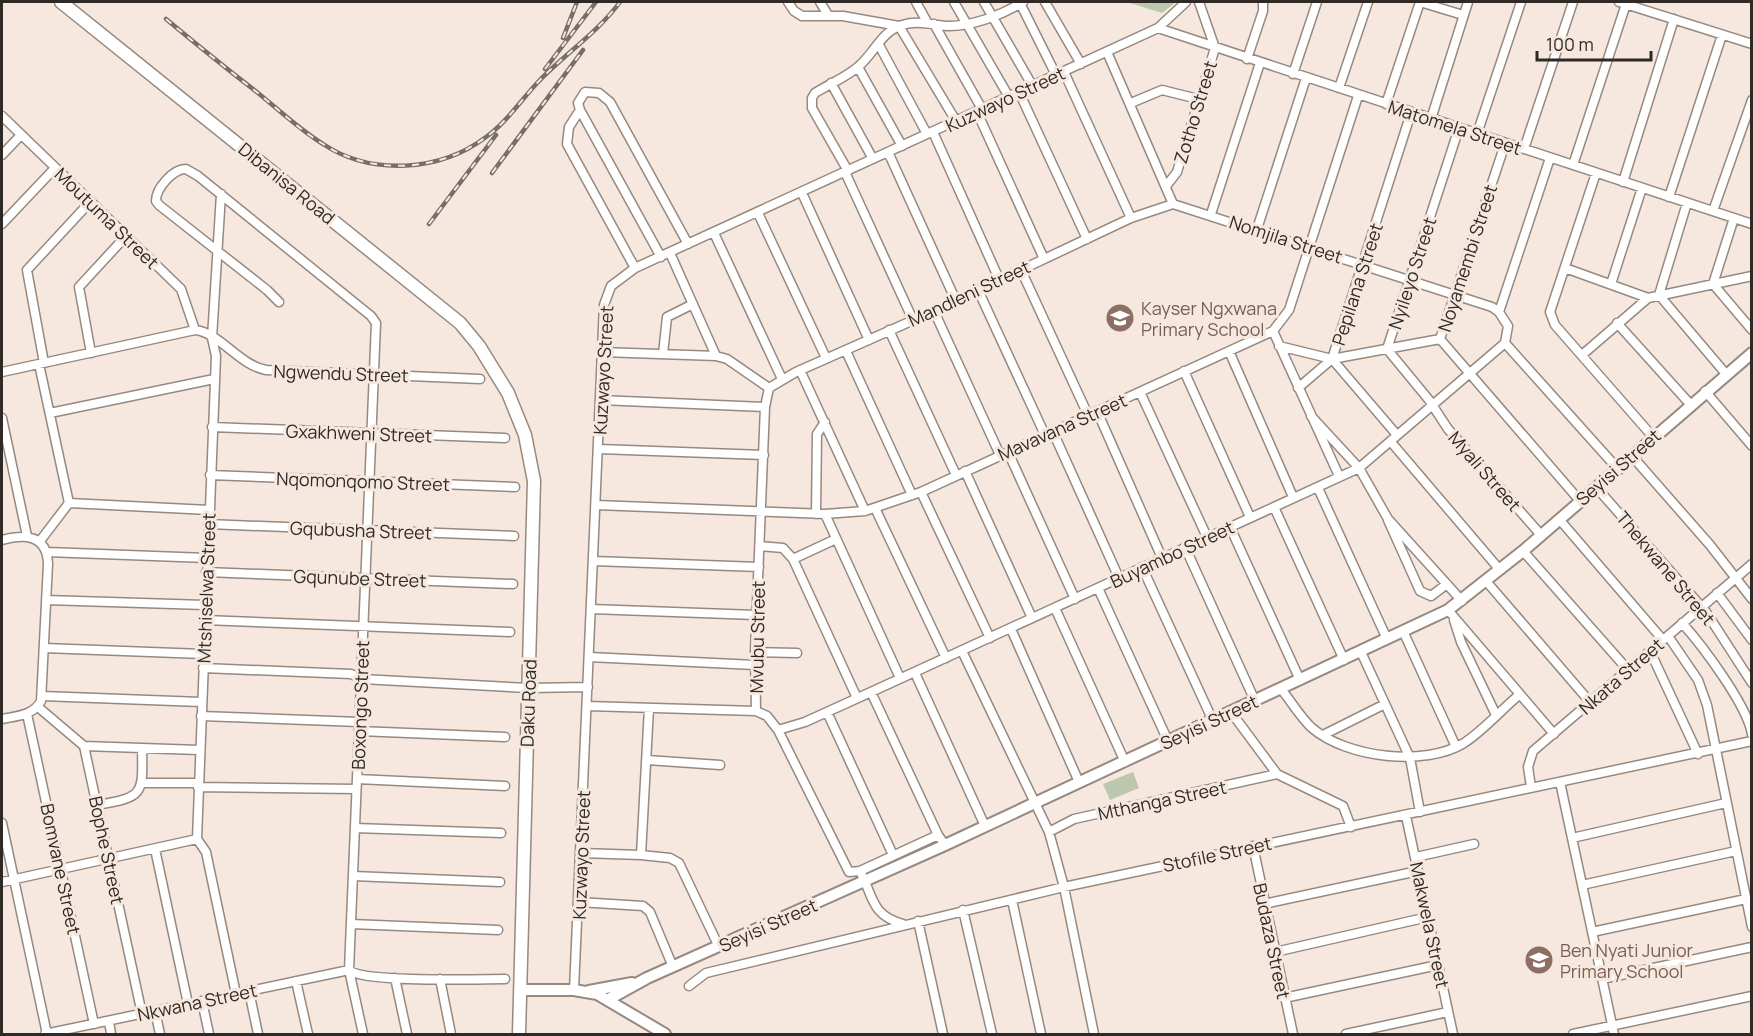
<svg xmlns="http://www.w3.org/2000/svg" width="1753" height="1036" font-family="Manrope,sans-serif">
<rect width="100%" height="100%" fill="#f6e8de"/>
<path fill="#bbc8ad" d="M1127 2H1176L1162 13Z
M1133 772 1139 788 1110 800 1103 784Z"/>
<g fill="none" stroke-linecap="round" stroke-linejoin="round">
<g stroke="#958980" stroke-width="11">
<path id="minor" d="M788 2 794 11 802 16H843L899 26 956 121
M820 2 828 15
M916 2 927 22
M954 2 1009 97
M984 2 1032 85
M1045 2 1081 64
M1420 2 1463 15
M1619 2 1752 44
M1020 3 1056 75
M934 24 982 109
M1158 28 1752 224
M879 45 927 134
M1107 52 1173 204
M1247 59 1263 11V2
M858 67 902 146
M1064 72 1131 218
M1293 74 1317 2
M831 83 873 159
M1339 88 1368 2
M1019 92 1087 239
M1131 103 1162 90 1198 99
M1386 104 1420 2
M580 110 569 127 567 144 635 268
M977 112 1044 259
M2 116 181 289 195 330
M1431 119 1468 2
M1459 128 1387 349 1429 400 1448 429 1541 535
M933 132 999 279
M1477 134 1521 2
M1524 149 1573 2
M888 152 956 301
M2 155 21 135
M1573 165 1626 4
M848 171 812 108V98L815 93C829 84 847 77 859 66 875 52 881 32 902 25 919 20 931 25 948 26 973 26 1002 15 1023 2
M845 172 913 320
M1596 173 1550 312 1555 325 1653 437
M1623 182 1674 19
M1167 185 1177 172 1215 48 1199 2
M802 193 869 340
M1669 197 1722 35
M1687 203 1659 295 1726 374
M1713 211 1752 100
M758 213 826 358
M1211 214 1260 63
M1734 218 1713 284 1752 330
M2 224 54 169
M1257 229 1306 78
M714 233 782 379
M670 253 716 356 727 359 769 388
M661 257 580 110 578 103 585 92 599 93 610 102 688 244
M1565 268 1648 298
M1021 270 1088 415
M1611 284 1642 188
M978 290 1045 435
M279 302 267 290 159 205 156 201C156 188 173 169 186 169L198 176 371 316 376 323 349 970 363 1034
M934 311 1000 455
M1499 312 1550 158
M1617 323 1690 404
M889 330 956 475
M1273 331 1339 476
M1440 339 1580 501
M1440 339 1505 144
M1505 343 1617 468
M1279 346 1332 359 1440 339
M846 351 912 495
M1229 351 1293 497
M602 352 716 356
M91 353 79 287 126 236
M663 354 667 317 693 304
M1582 355 1648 298 1752 276
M44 363 27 270 90 202
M39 364 69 503 209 510
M800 370 865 511
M1184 371 1250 517
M2 372 195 330C219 332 239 365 266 370L480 379
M769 388 796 372 934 311 1131 218 1173 204 1492 307 1499 312 1508 326 1505 343 1359 468 871 692 805 722 778 730
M769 388 765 407 755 652 756 711 767 716 778 730 849 872 860 871C874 898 871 915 903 924
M1298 388 1332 359
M1705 391 1752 446
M1140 392 1207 537
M600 400 765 407
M1097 411 1162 558
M50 413 214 379
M1311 416 1359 468 1388 519 1462 601
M2 418 27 536
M212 427 505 438
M1053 432 1119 578
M1397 435 1332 359 1411 113
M1391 442 1500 570
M599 449 764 455
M1008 452 1075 599
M1632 456 1710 545 1752 599
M965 471 1032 618
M210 475 515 487
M1596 487 1706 612 1752 683
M1318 488 1387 639
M921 492 990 638
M596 505 825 514 865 511 921 492 1273 331 1289 310 1358 96
M1274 507 1344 660
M875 508 946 658
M816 514 817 434 825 422
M825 514 900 678
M1559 519 1663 640
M1388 520 1420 591 1431 596 1447 584
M208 524 514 536
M1230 527 1300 680
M836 539 793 559 857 698
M2 540C24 534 47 534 48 564L41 701C33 716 16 716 2 719
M40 541 69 503
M760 546 783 548 793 559
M1185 547 1255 701
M1523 551 1628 670
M47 552 207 558
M594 561 759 567
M1142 567 1213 721
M206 572 513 584
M1486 581 1590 702
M1098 588 1168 741
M1717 593 1752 640
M46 600 205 605
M1055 608 1125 762
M591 609 756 615
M1448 610 1554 734
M204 620 510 632
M1454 620 1461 642 1496 715
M1682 623C1702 645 1747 705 1752 734
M1011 629 1079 782
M1403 631 1456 747
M1668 636 1698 680 1707 705 1752 927
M44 648 203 654
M962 651 1049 832 1064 887 1094 1034
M1650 651 1698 754
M755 652 797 653
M1361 652 1410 758 1420 812
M589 657 755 665
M203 668 351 674 362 679 528 688 588 687
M915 673 985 826
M1281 689C1291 701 1300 717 1312 728 1347 758 1425 767 1464 743 1484 730 1501 710 1519 695
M871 692 938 835 945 845
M42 696 201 702
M587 706 756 711
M38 707 84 746 142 1014
M827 712 893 855
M1231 712 1277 774 1343 806 1351 827
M27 714 94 1024
M201 716 359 722
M359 731 505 737
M1323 735 1383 705
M84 746 199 750
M647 760 720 765
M357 779 505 786
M1560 782 1614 1034
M142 783H198
M198 787 356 789
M1531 787 1528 767 1533 751 1752 564
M97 805C144 797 143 795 142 748
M1406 816 1453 1034
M2 823 47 1034
M355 828 501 833
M1049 832 1074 819 1277 774
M1572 838 1726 803
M197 839 216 356 212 338 221 194
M197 839 206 852 236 994
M1253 846 1293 1034
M155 849 188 1004
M581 853 641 855 649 708
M641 855 670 858 679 863 719 947
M1416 857 1474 844
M860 871 938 835
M353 876 500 882
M2 882 197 839
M1582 885 1736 851
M1012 900 1041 1034
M579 902 643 906 650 912 673 967
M1264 904 1418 871
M963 910 992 1034
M918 921 943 1034
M351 924 498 930
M1592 932 1746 899
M1275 952 1428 917
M395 978 407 1034
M440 979 451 1034
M1602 979 1752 947
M296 981 308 1034
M689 986 706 973 1064 887 1752 741
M574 990 604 305 611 286 635 268 1158 28 1186 2
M249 991 258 1034
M1284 998 1438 965
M202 1001 209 1034
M155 1011 160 1034
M109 1021 111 1034
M45 1034 349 970C363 983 480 979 505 979
M1346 1034 1448 1012
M1573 1034 1752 996"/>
</g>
<g stroke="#958980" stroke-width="14">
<path id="tertiary" d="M521 990H574L597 994 665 1034
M589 991 632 983
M609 999 647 978 945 845 1448 610 1523 551 1752 353"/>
</g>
<g stroke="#958980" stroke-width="15">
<path id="secondary" d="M61 2 460 323 479 346 508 393 525 435 534 481 519 1034"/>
</g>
<use href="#minor" stroke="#fff" stroke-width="8"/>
<use href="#tertiary" stroke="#fff" stroke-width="10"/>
<use href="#secondary" stroke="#fff" stroke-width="12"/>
<g stroke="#766e68" stroke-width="4.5">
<path id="rail" d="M166 19C196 44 227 69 258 93 279 110 300 130 323 144 371 176 440 172 486 137 507 122 521 100 539 81 566 53 597 33 620 2
M563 38 577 2
M545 69 596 2
M492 173 583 50
M429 224 496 135"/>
</g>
<use href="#rail" stroke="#f6e8de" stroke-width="2" stroke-dasharray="7" stroke-linecap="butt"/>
</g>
<defs>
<g id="school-disc" transform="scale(1.5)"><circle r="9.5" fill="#8d6e63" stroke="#f6e8de"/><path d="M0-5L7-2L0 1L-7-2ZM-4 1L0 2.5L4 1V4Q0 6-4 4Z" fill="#fff"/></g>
</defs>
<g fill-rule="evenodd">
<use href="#school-disc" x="1120" y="318"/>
<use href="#school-disc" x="1539" y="960"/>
</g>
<g text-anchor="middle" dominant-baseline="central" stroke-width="6" stroke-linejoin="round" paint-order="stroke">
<g font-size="18" fill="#2f2a26" stroke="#f6e8de">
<text transform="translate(1005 99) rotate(-25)">Kuzwayo Street</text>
<text transform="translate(1195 112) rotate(-73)">Zotho Street</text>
<text transform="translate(1455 127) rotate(18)">Matomela Street</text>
<text transform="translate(287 183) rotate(39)">Dibanisa Road</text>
<text transform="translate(107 218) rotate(44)">Moutuma Street</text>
<text transform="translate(1286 239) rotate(18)">Nomjila Street</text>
<text transform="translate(1467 258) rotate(-72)">Noyamembi Street</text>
<text transform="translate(1412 273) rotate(-72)">Nyileyo Street</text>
<text transform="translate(1357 284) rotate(-72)">Pepilana Street</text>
<text transform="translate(969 293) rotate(-25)">Mandleni Street</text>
<text transform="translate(603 370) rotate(-87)">Kuzwayo Street</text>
<text transform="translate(341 373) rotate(2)">Ngwendu Street</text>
<text transform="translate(1062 427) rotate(-24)">Mavavana Street</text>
<text transform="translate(359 433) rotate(2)">Gxakhweni Street</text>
<text transform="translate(1618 467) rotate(-41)">Seyisi Street</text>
<text transform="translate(1485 471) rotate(49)">Myali Street</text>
<text transform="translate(363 481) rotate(2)">Nqomonqomo Street</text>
<text transform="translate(361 530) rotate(2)">Gqubusha Street</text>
<text transform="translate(1172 554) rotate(-25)">Buyambo Street</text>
<text transform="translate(1666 568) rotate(50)">Thekwane Street</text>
<text transform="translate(360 578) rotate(2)">Gqunube Street</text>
<text transform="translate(206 588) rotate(-88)">Mtshiselwa Street</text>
<text transform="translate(757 637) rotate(-89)">Mvubu Street</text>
<text transform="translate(1621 676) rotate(-41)">Nkata Street</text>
<text transform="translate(528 703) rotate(-88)">Daku Road</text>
<text transform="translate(360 705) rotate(-88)">Boxongo Street</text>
<text transform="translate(1209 722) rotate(-25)">Seyisi Street</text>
<text transform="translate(1162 800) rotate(-12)">Mthanga Street</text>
<text transform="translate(107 850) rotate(78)">Bophe Street</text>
<text transform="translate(1217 854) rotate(-12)">Stofile Street</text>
<text transform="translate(581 855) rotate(-88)">Kuzwayo Street</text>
<text transform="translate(61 869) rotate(78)">Bomvane Street</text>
<text transform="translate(768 925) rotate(-24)">Seyisi Street</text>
<text transform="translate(1430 925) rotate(78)">Makwela Street</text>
<text transform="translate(1272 941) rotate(78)">Budaza Street</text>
<text transform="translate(197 1002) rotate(-12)">Nkwana Street</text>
</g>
<g font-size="18" fill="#785e54" stroke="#f6e8de" text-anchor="start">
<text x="1141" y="308">Kayser Ngxwana<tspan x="1141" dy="21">Primary School</tspan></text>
<text x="1560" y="950">Ben Nyati Junior<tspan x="1560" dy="21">Primary School</tspan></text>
</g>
</g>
<rect width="1753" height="1036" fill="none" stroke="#2f2a26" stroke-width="6"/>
<path d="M1537 51v9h114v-9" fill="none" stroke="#2f2a26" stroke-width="3"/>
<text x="1546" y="51" font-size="18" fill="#2f2a26" stroke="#f6e8de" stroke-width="4.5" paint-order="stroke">100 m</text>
</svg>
